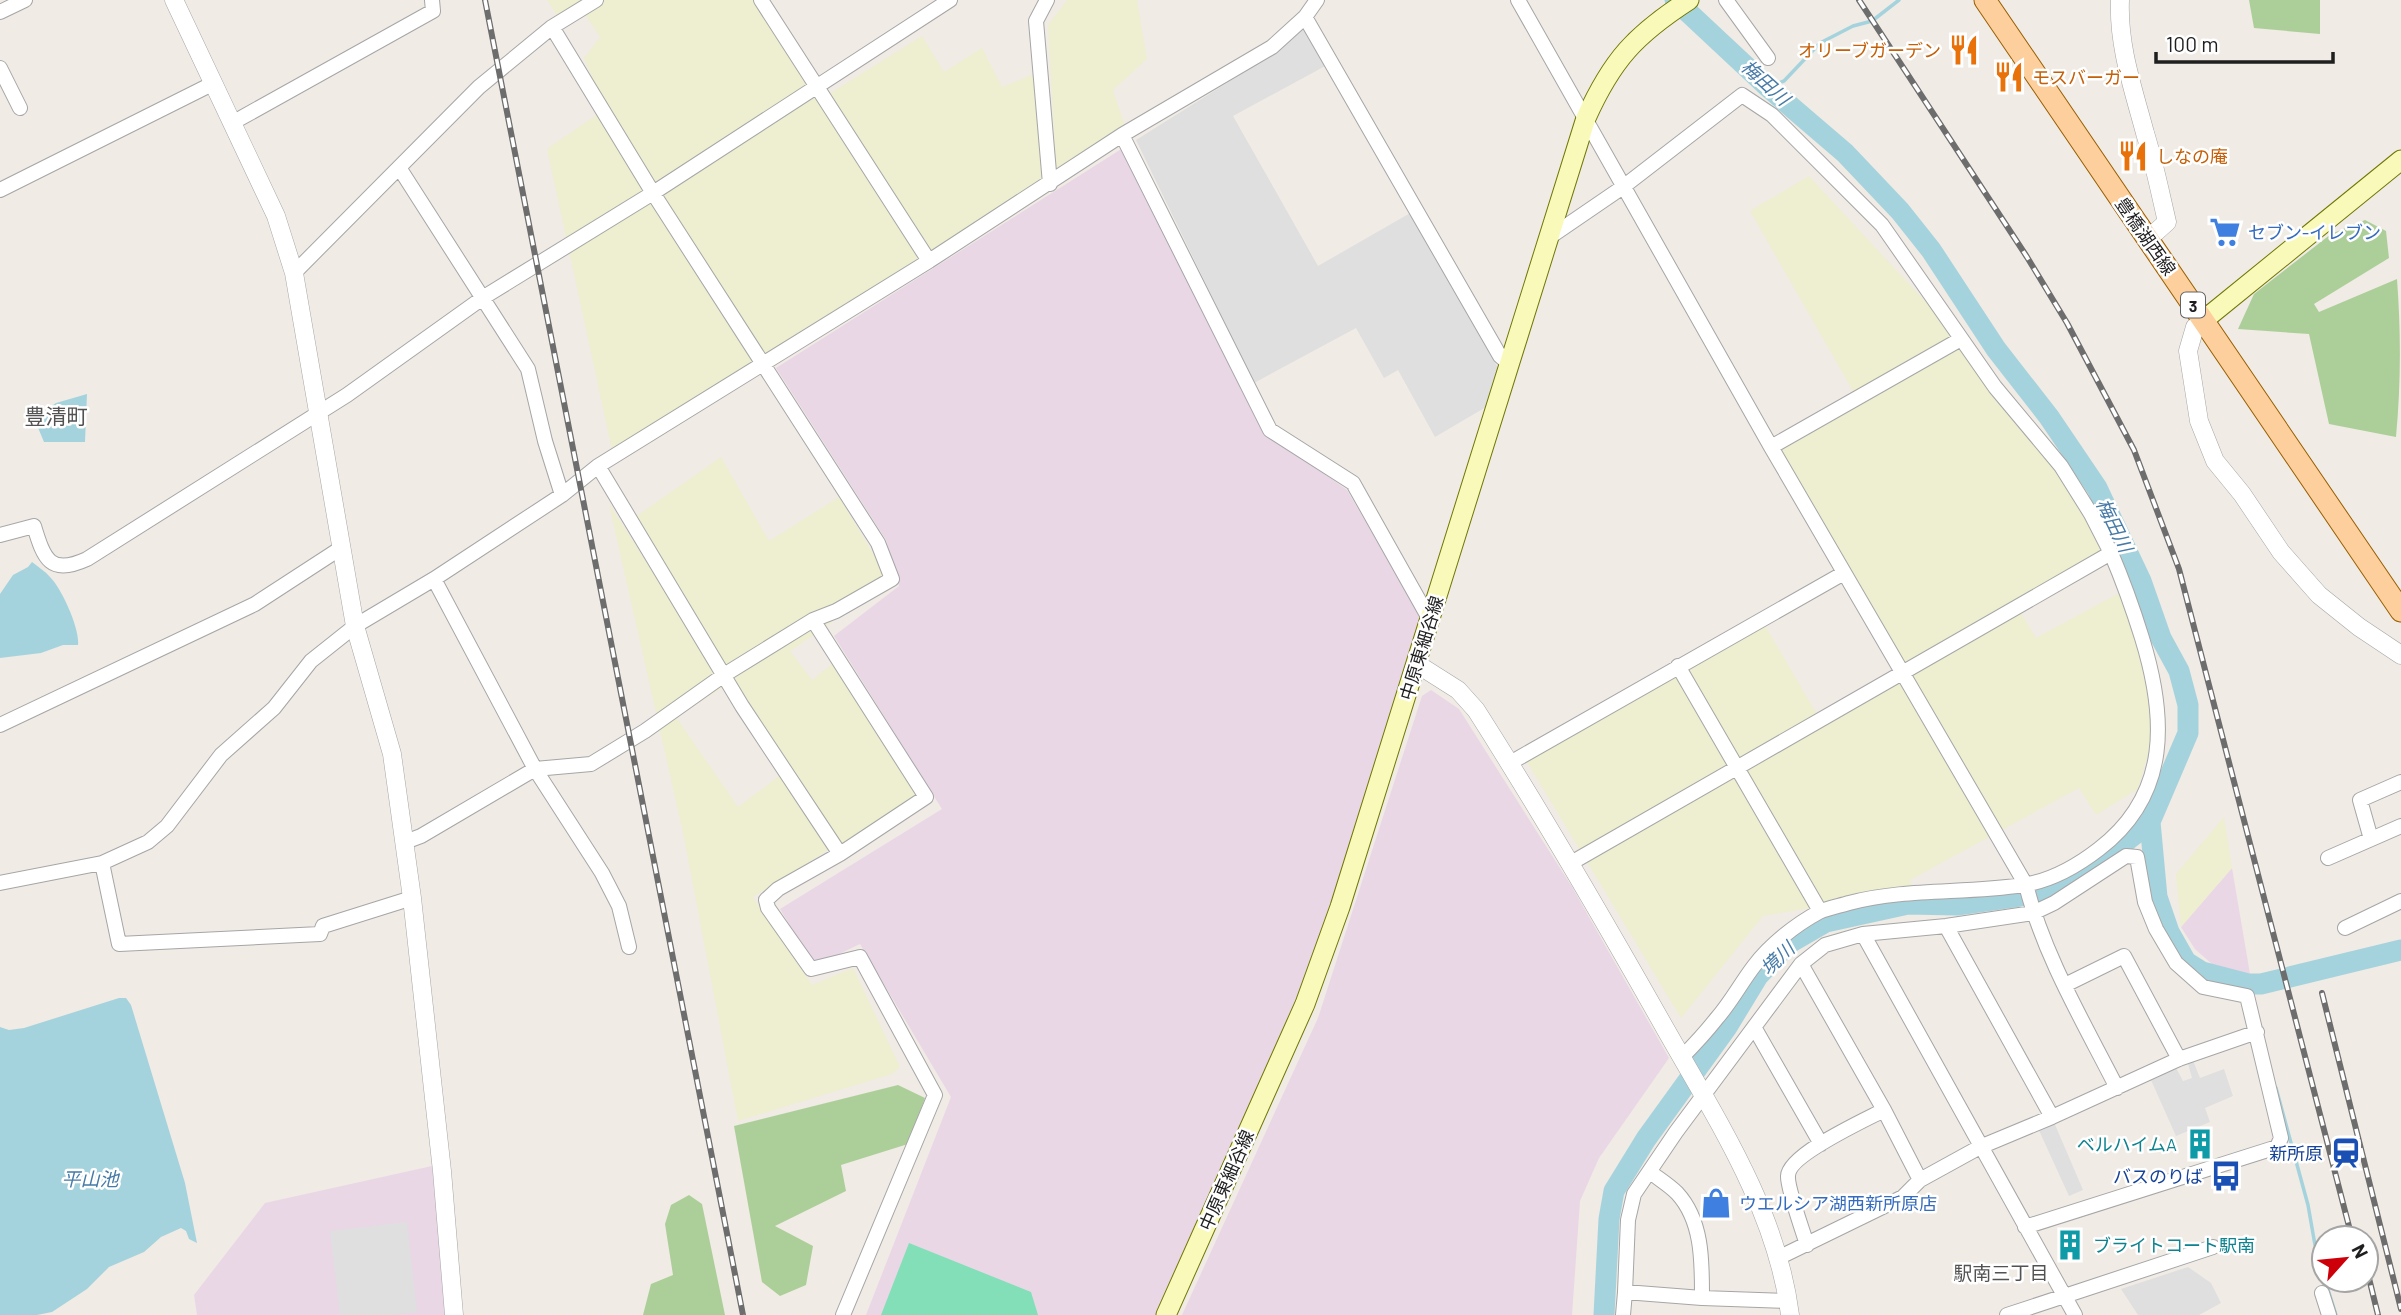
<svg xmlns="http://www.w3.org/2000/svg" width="2401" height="1315" font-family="Barlow,'Noto Sans JP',sans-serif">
<rect width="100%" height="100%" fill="#f0ebe5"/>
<path fill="#e9d7e6" d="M1123 148 1268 433 1347 490 1423 620 1296 1008 1161 1315H866L951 1097 860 944 814 966 780 909 942 809 834 636 899 586 886 540 776 368Z
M1431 690 1459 709 1572 887 1669 1058 1599 1158 1580 1201 1572 1315H1182L1318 1018 1422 696Z
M2232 868 2250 974 2219 969 2213 965 2195 949 2181 927Z
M432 1166 448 1315H197L194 1295 265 1203Z"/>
<path fill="#eeeed0" d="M547 0H756L921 258 612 450 547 149 605 109 584 58 600 37 577 2 559 18Z
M1067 0H1137L1147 59 1113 90 1126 129 1056 168 1048 25Z
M922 36 944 72 982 48 1002 87 1034 74 1044 184 931 257 829 94Z
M1809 176 1946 324 2070 490 2102 552 2015 603 2036 638 2121 592 2151 692V743L2138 789 2096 815 2079 788 1910 880 1913 890 1763 916 1681 1018 1527 762 1764 624 1818 716 1903 665 1781 450 1861 405 1750 211Z
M721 457 769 541 839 497 890 582 790 651 812 680 835 662 920 795 841 846 631 520Z
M609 504 726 685 676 717 738 807 782 774 831 848 753 897 812 985 853 968 900 1067 892 1074 738 1121 683 833Z
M2224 817 2232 868 2181 927 2176 874Z"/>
<path fill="#accf99" d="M2249 0H2320V34L2254 28Z
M2365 220 2386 231 2389 258 2314 304 2319 312 2397 279C2401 332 2401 384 2396 437L2329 424 2309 334 2238 329 2254 294 2331 234Z
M898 1085 925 1098 908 1144 841 1165 846 1191 775 1226 813 1246 806 1285 780 1296 762 1282 734 1126Z
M689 1195 702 1204 725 1315H643L651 1284 673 1275 665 1224 671 1205Z"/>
<path fill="#82dfb7" d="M909 1243 1031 1292 1038 1315H881Z"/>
<path fill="#dfdfdf" d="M1301 29 1308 31 1327 65 1233 116 1318 266 1412 212 1498 368 1486 407 1435 437 1398 370 1384 378 1356 328 1254 383 1136 140 1278 51Z
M2192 1058 2200 1078 2224 1069 2233 1096 2205 1108 2210 1122 2176 1136 2151 1080 2176 1068 2183 1081 2192 1078 2187 1060Z
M2053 1120 2083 1190 2069 1196 2037 1126Z
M407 1222 417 1312 392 1315H340L330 1231Z
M2188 1267 2211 1283 2221 1303 2199 1315H2138L2121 1289Z"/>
<path fill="#a5d3dd" d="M87 394 85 442H44L34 418 56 403Z
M32 562C38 567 45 571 50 577 62 589 80 629 78 645H63L41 653 0 658V594L13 575 28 567Z
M119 998H126L131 1005 185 1183 197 1243 189 1239 186 1231 181 1228 161 1237 144 1252 109 1267 87 1289 52 1312 37 1315H0V1027L9 1030 24 1028Z"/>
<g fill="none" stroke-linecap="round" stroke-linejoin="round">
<path stroke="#a5d3dd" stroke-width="3.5" d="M1768 87 1784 81 1820 43 1853 26 1872 21 1899 0
M2248 984 2250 992
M2276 1088 2308 1205 2315 1245 2324 1275
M2325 1280 2336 1315"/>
<path stroke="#a5d3dd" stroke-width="21" d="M1675 0 1768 87 1845 153 1900 211 1931 250 1996 349 2049 417 2097 488 2141 581 2161 638 2179 671 2188 705V733L2150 822 2157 897 2169 932 2186 962 2202 972 2248 984H2261L2401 950
M1604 1315 1609 1219 1614 1191 1646 1139 1727 1027 1758 976 1788 944 1826 922 1908 904 1957 905 2035 894 2062 885 2089 871 2150 822"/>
<g stroke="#a6a6a6" stroke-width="16">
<path id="minor" d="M761 0 929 261
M1047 0 1036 21 1050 184
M1518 0 1771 447 2026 885C2044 956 2084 1023 2117 1088
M1726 0 1768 58
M0 12 25 0
M1305 17 1500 356 1508 363
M0 68 20 108
M232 123 433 11 432 0
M1122 135 1270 430 1353 483 1430 620
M400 169 528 369 545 441 562 495
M0 190 214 83
M1547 239 1623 187 1742 95 1772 115 1882 225 1995 387 2061 466 2091 514 2111 553C1930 655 1752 761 1571 863
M294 273 479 87 552 27 596 0
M1771 447 1961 339
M598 466 742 706 840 854
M0 535 34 526C44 559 50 576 87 559L347 395 484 297 653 193 950 0
M434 579 535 769 602 873 619 906 629 947
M813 620 926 797 840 854 778 889 766 900 768 908 811 969 860 957 935 1095 843 1315
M1678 666 1820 911
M0 725 255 604 341 548
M1510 763 1844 573
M2371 839 2360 800 2401 782
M405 842 421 836 535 769 591 764 645 731 724 675 813 620 836 611 892 579 878 543 653 193 552 27
M2328 858 2401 826
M102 863 119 944 320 934 323 926 412 898
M0 883 102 863 148 842 167 826 221 755 274 708 311 661 355 626 434 579 562 495 598 466 929 261 1122 135 1272 47 1305 17 1317 0
M1946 926 2052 1117
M2345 928 2401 901
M1863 934 2075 1315
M1801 964 1884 1110 1920 1180
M2065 985 2124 956 2179 1059
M1754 1027 1821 1144
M1682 1057C1694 1045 1706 1032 1717 1018 1731 1002 1741 983 1754 966 1770 945 1795 925 1819 912 1828 908 1839 906 1849 903 1906 888 1965 894 2023 885 2050 881 2077 866 2099 849 2171 794 2166 716 2142 638 2133 609 2123 581 2111 553
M1650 1172C1659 1179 1669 1185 1677 1193 1703 1221 1702 1263 1702 1298
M1807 1245C1803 1231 1787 1188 1788 1176 1788 1155 1865 1120 1884 1110
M1780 1257 1903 1197 1920 1180 1980 1147 2052 1117 2179 1059 2257 1032
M1625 1292 1628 1220 1634 1194 1676 1132 1801 964 1825 945 1863 934 1946 926 2033 913 2054 903 2126 856 2137 857 2145 902 2156 929 2176 963 2203 987 2247 996 2281 1138 2277 1147 2025 1227
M2322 1293 2329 1315
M1623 1315 1625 1292 1702 1298 1789 1301
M2007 1315 2213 1247"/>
</g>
<g stroke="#a6a6a6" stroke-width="19">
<path id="tertiary" d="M174 0 276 216 294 273 355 626 392 754 412 898 442 1171 454 1315
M2120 0C2118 46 2133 88 2145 133 2154 162 2160 192 2167 222L2147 240
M2204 320 2195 327 2188 351 2199 421 2215 461 2242 494 2281 552 2319 595 2359 627 2401 655
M1417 664 1458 690 1476 710C1543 815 1605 922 1666 1030 1717 1120 1777 1211 1790 1315"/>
</g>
<g stroke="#707704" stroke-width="21">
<path id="secondary" d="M2204 320 2401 160
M1166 1315 1305 1004 1340 907 1586 118C1612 60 1635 35 1689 0"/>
</g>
<g stroke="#995f00" stroke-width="23">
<path id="primary" d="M1985 0 2401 611"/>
</g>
<use href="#minor" stroke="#fff" stroke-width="14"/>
<use href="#tertiary" stroke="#fff" stroke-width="18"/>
<use href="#secondary" stroke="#f9fab9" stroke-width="19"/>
<use href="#primary" stroke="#fccf9d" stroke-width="21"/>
<g stroke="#6d6d6d" stroke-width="6">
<path id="rail" d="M485 0 743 1315
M1859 0 2027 257 2067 323 2134 450 2179 569 2352 1238
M2322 993 2401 1309
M2366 1266 2378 1315"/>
</g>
<use href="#rail" stroke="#fff" stroke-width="3.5" stroke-dasharray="10" stroke-linecap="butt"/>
</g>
<defs>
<g id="restaurant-bare" transform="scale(2.415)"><path d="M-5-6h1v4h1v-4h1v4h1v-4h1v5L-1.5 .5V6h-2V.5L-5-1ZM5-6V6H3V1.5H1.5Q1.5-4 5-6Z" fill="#e8710a" stroke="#fff" stroke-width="2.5" paint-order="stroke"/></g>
<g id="supermarket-bare" transform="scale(2.415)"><path d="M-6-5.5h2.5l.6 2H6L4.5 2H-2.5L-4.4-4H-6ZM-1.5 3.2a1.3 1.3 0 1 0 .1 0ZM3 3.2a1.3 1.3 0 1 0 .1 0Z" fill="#3f7fe0" stroke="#fff" stroke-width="2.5" paint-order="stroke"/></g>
<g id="building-bare" transform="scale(2.415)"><path d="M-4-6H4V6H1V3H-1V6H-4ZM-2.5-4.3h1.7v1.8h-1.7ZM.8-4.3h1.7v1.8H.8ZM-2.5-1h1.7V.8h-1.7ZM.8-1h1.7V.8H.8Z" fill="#0f9aa8" stroke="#fff" stroke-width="2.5" paint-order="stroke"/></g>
<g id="station-bare" transform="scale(2.415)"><path d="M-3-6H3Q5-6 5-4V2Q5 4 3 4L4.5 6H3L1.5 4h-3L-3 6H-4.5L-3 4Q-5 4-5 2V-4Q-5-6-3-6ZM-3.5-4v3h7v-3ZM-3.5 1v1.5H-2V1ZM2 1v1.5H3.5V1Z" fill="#1a4fb4" stroke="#fff" stroke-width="2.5" paint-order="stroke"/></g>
<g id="bus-bare" transform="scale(2.415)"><path d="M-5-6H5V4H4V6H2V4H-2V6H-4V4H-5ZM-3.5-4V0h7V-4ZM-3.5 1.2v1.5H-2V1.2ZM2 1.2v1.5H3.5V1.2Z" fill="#1a4fb4" stroke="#fff" stroke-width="2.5" paint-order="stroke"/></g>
<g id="shop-bare" transform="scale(2.415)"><path d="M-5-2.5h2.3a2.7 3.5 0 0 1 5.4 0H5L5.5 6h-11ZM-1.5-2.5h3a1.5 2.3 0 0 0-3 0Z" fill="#3f7fe0" stroke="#fff" stroke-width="2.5" paint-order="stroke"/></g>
</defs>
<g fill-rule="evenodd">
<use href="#restaurant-bare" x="1964" y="50"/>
<use href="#restaurant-bare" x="2009" y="77"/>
<use href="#restaurant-bare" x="2133" y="156"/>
<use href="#supermarket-bare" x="2225" y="232"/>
<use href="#building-bare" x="2200" y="1144"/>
<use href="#station-bare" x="2346" y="1153"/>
<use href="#bus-bare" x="2226" y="1176"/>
<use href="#shop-bare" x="1716" y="1203"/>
<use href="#building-bare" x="2070" y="1245"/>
</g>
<g text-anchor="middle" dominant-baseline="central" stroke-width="5" stroke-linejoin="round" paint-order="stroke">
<rect fill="#fff" stroke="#626262" stroke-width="2" x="2181" y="292.5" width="24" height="25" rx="5"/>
<g font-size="16" font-weight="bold" fill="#1f1f1f">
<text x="2193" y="305">3</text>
</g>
<g font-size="18" fill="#c56008" stroke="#fff" text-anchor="start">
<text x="1941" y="50" text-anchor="end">オリーブガーデン</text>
<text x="2032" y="77">モスバーガー</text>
<text x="2156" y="156">しなの庵</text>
</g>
<g font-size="18" fill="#366cbe" stroke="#fff" text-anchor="start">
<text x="2248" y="232">セブン-イレブン</text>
<text x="1739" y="1203">ウエルシア湖西新所原店</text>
</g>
<g font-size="18" fill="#1f1f1f" stroke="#fff">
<text transform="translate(2146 236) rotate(55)">豊橋湖西線</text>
<text transform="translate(1421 648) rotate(-73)">中原東細谷線</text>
<text transform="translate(1226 1180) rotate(-66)">中原東細谷線</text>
</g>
<g font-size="18" fill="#0d838f" stroke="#fff" text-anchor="end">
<text x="2177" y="1144">ベルハイムA</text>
<text x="2093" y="1245" text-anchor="start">ブライトコート駅南</text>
</g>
<g font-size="18" fill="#164399" stroke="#fff" text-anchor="end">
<text x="2323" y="1153">新所原</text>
<text x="2203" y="1176">バスのりば</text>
</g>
<g font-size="19" font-style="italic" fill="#477ba7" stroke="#fff">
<text transform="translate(1766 82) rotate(42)">梅田川</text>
<text transform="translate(2115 525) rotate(64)">梅田川</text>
<text transform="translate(1777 958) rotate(-43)">境川</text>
<text x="90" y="1178">平山池</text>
</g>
<g font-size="19" fill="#525252" stroke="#fff">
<text x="2001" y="1272">駅南三丁目</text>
</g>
<g font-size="21" fill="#525252" stroke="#fff">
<text x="56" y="415">豊清町</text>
</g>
</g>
<g transform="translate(2345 1259) rotate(63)"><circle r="33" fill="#ffffff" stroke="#a5a5a5" stroke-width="2"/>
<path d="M0-5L12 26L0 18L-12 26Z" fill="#cd000a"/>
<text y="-10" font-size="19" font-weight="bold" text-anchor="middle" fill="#1f1f1f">N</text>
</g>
<path d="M2156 52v10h177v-10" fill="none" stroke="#1f1f1f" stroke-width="3.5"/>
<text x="2166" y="52" font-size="21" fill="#1f1f1f" stroke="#ffffff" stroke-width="5" paint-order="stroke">100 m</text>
</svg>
